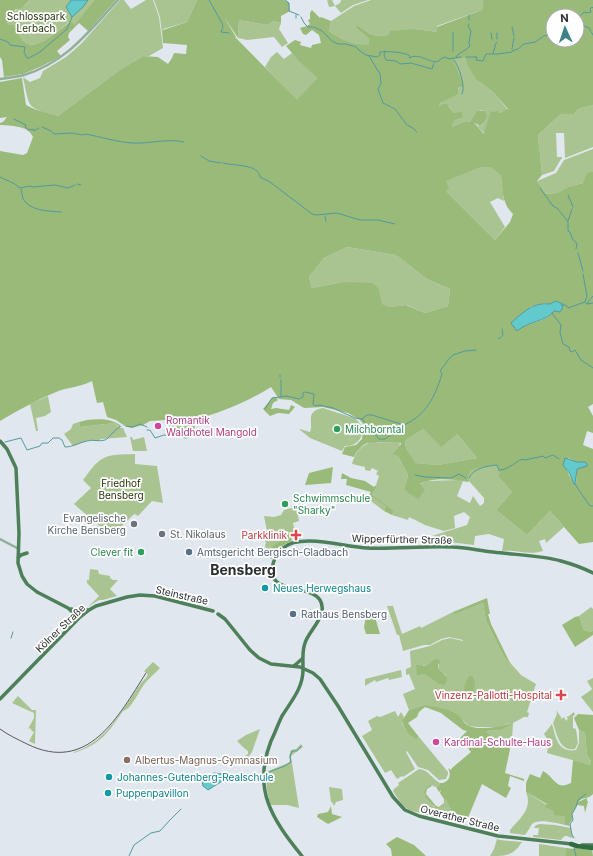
<svg xmlns="http://www.w3.org/2000/svg" width="593" height="856" font-family="Inter,sans-serif">
<rect width="100%" height="100%" fill="#e1e7ee"/>
<path fill="#aac491" fill-rule="evenodd" d="M30 0H94L75 26 69 22C61 28 37 51 26 43 21 40 17 30 14 25H7C8 8 23 11 30 0Z
M120 0H124L131 9 146 0H153L159 17 163 48 149 56H143L121 69 58 116C26 107 30 110 23 77L30 82 40 78 43 71 66 57 81 44Z
M154 0H197L187 22 163 29V43L160 17Z
M327 0H332L335 6 340 3 341 0H368L353 5 341 13 335 6 329 7Z
M371 0H483L482 10 437 26V32L415 29 389 35 378 36 370 34 357 25 355 27 369 39V44C355 46 340 39 329 31L331 21 354 6Z
M239 20 267 25 274 21 281 23 279 29 288 43 282 47 274 37 247 40 238 38Z
M277 52 284 59 292 53 317 78 297 101 265 67 271 57Z
M383 54 466 56 481 83 494 93 508 110 498 113 493 112 491 109 485 134 474 123H475L478 126H481L484 123 488 116 482 110H477L470 122 452 127 454 113 449 106 438 109 440 103C449 98 454 89 463 86L456 70Z
M593 105V147L565 158 564 133H556L557 157H562V159H561L554 171 542 175 538 135 561 114H574L578 109Z
M593 149V172L583 183 568 187 557 193 546 194 537 181 556 173 564 160Z
M482 167H490L501 176 504 201 498 198 490 202 505 227 495 240 446 191 445 181Z
M347 247 396 255 427 279 450 289 448 306 425 313 407 305 390 307 381 304 379 289 343 282 312 288 309 277 324 258Z
M48 396 51 412 45 416 36 418 38 431H36L30 404Z
M323 408 354 418C369 427 362 447 345 446L342 451 310 438 300 430V429L310 432C314 423 304 411 323 408Z
M172 421 186 423 190 426H195V436C188 437 186 441 180 435L177 437 170 435 169 424H172Z
M79 422 80 427 115 423 119 428H123L127 437 101 439 98 441 89 440 73 446 64 434 71 429 73 424Z
M424 429 457 434 477 458 438 465 414 463 406 448 405 442 407 439Z
M130 437H132L133 440 144 437 147 451H133Z
M374 441 378 443 400 442 398 456 408 475 404 490 407 492 426 481 459 480 463 481 457 496 470 503 473 496 480 506 484 503V498L469 481 468 478 469 471C479 468 488 465 498 464L500 473 497 475 512 492 496 510 527 535 550 511 564 527 546 543 545 539 539 541 543 551C526 556 518 549 502 551L504 539 489 534 475 536 474 545 449 542 429 543 425 540 429 537 467 525 470 517 464 512 454 516 455 528 444 531 425 525 409 517 408 520 392 515 394 511 386 506 384 511 367 498 369 495 380 502 372 495 377 486 376 485 379 476 376 474 378 471 372 468 370 471 365 470V467L352 464C355 452 362 444 374 441Z
M135 454V464L157 466 163 503 152 501 138 516 135 514 133 515 113 535 97 524 74 504 91 488 83 480C102 454 104 455 135 454Z
M296 507 299 521 293 523 295 532C289 534 288 537 284 540 277 545 272 547 267 553L265 545 266 543 262 533 267 531 264 516 274 517 281 515 284 510Z
M90 569 98 570 99 574 110 576V578L113 580H118L110 589 117 596 103 600H99L88 607 99 596 87 583V580H89Z
M483 603 486 621 503 655 521 675 536 684 527 712 529 713 528 717H524L513 723 512 740 499 743 486 731 501 730 511 723 497 727H477L469 726 458 716 424 705 409 710 403 694 415 689 409 674 406 675V669L411 667 410 651 430 646 442 640 450 638 463 641V640L449 637 441 639 430 645H424L403 651 399 635H397L387 606H393L402 634 420 626 421 628 453 612 454 613ZM439 663 438 669 446 675 437 683 424 674 423 665 427 666Z
M591 607 593 609V630L591 632 584 630 579 616Z
M153 662 160 668C156 673 150 677 146 682 139 690 132 709 123 711 108 733 101 744 74 753V752C103 743 117 718 133 695 137 689 141 682 146 678L148 674 144 671Z
M401 670 402 677 389 680 388 678 376 682 375 680 365 686V679Z
M593 678V712L581 697 591 690 592 689 587 681Z
M18 696 32 710H36L35 744 29 741 34 732 32 731 30 728 28 729 34 718V713L12 703Z
M556 710 561 717V719L564 717 566 721 568 718 566 717 569 716 570 715 574 712 575 715 573 716V728L576 729 578 743 575 749C560 752 557 735 553 723L557 714Z
M395 711 398 717 401 712 404 717 402 723 405 729 418 738 419 737 448 772V774L446 779 439 780 428 770 418 767 407 751 406 752 415 769 403 777 402 776 397 779 391 770 385 773 362 736 372 730 368 721 377 716 380 717Z
M552 724C556 738 558 753 576 750L579 743V730L585 733 587 755 591 761 590 765 547 753 549 742 544 734Z
M260 729 252 752 247 759 245 756 248 754V751L244 748 237 741 246 735Z
M301 744 303 747 292 755 291 757 299 808 287 805H272L270 804 267 790 266 772 288 763 290 761 289 756 291 750 296 749Z
M419 769C429 770 432 779 440 783L438 787 432 785 426 788 425 794 434 807C442 807 445 806 446 797L452 812 450 821 409 810C402 805 398 799 393 791L394 789 399 785 398 783Z
M329 787 342 789 343 800 336 802 334 806 332 802H331Z
M526 792 565 816V825C558 823 537 818 532 824 530 827 528 831 525 835L510 833V830C520 818 533 809 526 792Z
M540 824 555 825 571 828V833L574 838C566 838 567 832 561 840L533 837V835H538L539 828H534L536 825Z
M497 839 500 840 522 842C513 856 506 856 490 856L494 849Z
M539 844 566 848V856H539Z"/>
<path fill="#99ba79" fill-rule="evenodd" d="M0 0H30L22 8 14 10 17 15 8 20 7 25H14C17 30 21 40 26 43 37 51 61 28 70 22L75 25 94 0H116L88 31 79 23 69 33 68 37 70 40 57 51 61 56 42 66 23 74 4 77 2 60 0 57Z
M197 0H213L214 1 213 0H284L287 2 286 0 289 3 290 11 281 16V23L274 21 267 25 239 20 238 38 224 17 236 37H235L297 100 317 78 298 60 286 46 295 40 301 42 300 45 311 48 312 45 321 43 319 35 312 30 306 35 303 34 300 28 307 26 310 24 308 20 310 19V13L312 10 320 18 321 17 331 21 329 31C340 39 355 46 369 44V39L355 27 357 25 370 34 378 36 389 35 390 31 415 29 437 32V27L482 10 483 0H593V105L578 109 574 114H561L538 135 542 175 537 181 546 194 557 193 568 187 583 183 587 173 593 172V404L588 407 593 416V433L587 431 583 445 593 449V542L579 544 550 511 527 535 496 510 512 492 497 475 500 473 498 471V465C487 465 479 468 470 471L468 478 469 481 468 482C455 479 432 477 420 484L425 490 418 499 404 490 408 475 398 456 393 454 401 444 400 442C395 443 370 442 367 443 362 445 356 452 354 457L342 454 345 447 356 445 362 439 364 425 360 420 348 413 323 407 304 408 291 400 279 399 271 387C253 399 216 415 195 419V426L186 425V423L167 421 166 420 150 421 143 425 131 428 125 426 116 420 107 417 103 402 97 403 92 381C81 387 68 387 56 392 37 400 18 410 0 421V151L23 155 27 153 33 137C28 125 11 126 0 125V123L3 122 7 117 0 118V82L22 78 26 105 34 109 58 116 121 69 143 56 158 57 168 64 172 58 174 53 186 54 187 45 163 43V30L187 22ZM553 16H577V40H553ZM464 57 466 58 468 66 476 79 494 93 508 109 499 113 498 111 493 112 491 109 484 134 474 123H475L480 126 484 123 488 116 484 111 477 110 470 122H465L452 127 454 120 463 117 462 112 454 113 447 104H443L439 107 440 103 458 94V88L464 86 453 60ZM482 167H490L501 176C503 191 502 204 513 214L510 222 495 240 446 191 449 189 446 181ZM347 247 396 255 427 279 450 289 448 306 425 313 406 305 390 307 382 304 379 289 373 283 343 282 312 288 309 277 324 258ZM546 303 562 309 560 312 554 311C549 320 531 323 522 327L530 307ZM424 429 441 447 457 434 477 458 438 465 415 463 406 448 405 442 407 439ZM568 458 577 462H585L587 464 586 466 577 469 576 483 574 484 566 469Z
M276 397 278 400 273 403 271 409 276 408 289 410 291 405 295 407 289 414 278 413 270 416 263 409 272 398Z
M87 420C99 419 112 418 122 427H119L115 423 80 427 79 422Z
M333 467 331 483 305 485 309 473Z
M342 473 351 478 365 481 374 487 376 485 377 486 372 495 394 511 392 515 384 511 386 506 369 495 371 492 346 485 347 479H341Z
M290 534 292 541C283 544 276 550 272 559L270 558 267 553C270 550 273 545 277 543 282 540 286 539 290 534Z
M487 598 490 614H488L491 624 511 665 503 655 486 621 483 603 454 614 453 612Z
M579 616 584 630 591 632 593 630V635L575 647 562 625 575 617Z
M366 617H375L380 634H366L364 627Z
M436 659 441 661 438 665V669C444 673 451 679 444 685L437 683 424 674 417 675 416 665C423 665 428 668 432 661Z
M470 676H472C478 684 474 692 469 700L466 699C463 693 464 681 470 676Z
M424 705C435 706 449 709 458 715 462 718 464 724 469 726 483 731 500 726 513 723L501 730 486 731 499 743 512 740 505 773 524 779V781L510 776 508 786 511 788 506 798 482 784 467 820 456 814 453 822 450 821 452 812 446 799 443 806 436 808 427 799 424 792 426 788 430 785 438 787 440 783C449 783 452 775 448 768L451 770 452 768 471 752 460 738 467 731 463 730 441 713 425 707 419 712 417 717 408 723 419 737 416 739C409 735 404 729 402 721L409 710ZM432 786 436 787 439 792 441 790 440 793 444 799V803L439 807 436 806 426 794 427 789Z
M578 714 593 715V794C589 799 582 797 578 802L587 798V801H588L585 813 584 806 577 805 572 814V820L569 824 571 826 565 825V816L554 815V811L545 807 547 804 526 792V783L530 774 540 778 543 771C555 777 555 791 571 783L573 760 590 765 591 761 587 755 585 733 579 730 574 718Z
M331 806 332 814 342 817 328 824 317 817 318 814 328 812Z
M397 837 414 845 426 856H392L391 849 386 844Z
M566 848 574 849V848L592 849 593 856H566Z"/>
<path fill="#62c9cc" stroke="#529a9d" d="M71 0H88L83 7 72 17 66 7Z
M556 301 563 304 562 309 560 312 554 311C546 322 528 321 517 331L511 323C523 312 534 302 550 304Z
M565 458 577 462H585L587 464V466L577 469 575 484H574L570 474 563 465Z
M214 773 222 774 224 776V780L208 790 203 786 202 781 210 775Z"/>
<g fill="none" stroke-linecap="round" stroke-linejoin="round">
<path stroke="#529a9d" stroke-width="1" d="M209 0 222 23 223 27 221 32 229 33
M285 0 289 3V11L299 15
M301 17 304 23 308 27H314L322 31 332 41 338 44H346L356 47 360 51 366 55 377 57 380 55V52C386 51 405 52 410 56L409 58C422 51 434 69 442 58L446 57 448 59 461 57
M296 18V15
M469 20V15
M577 20 584 12 587 13 591 12 590 9 592 7 593 8
M577 23 589 28 593 35
M512 27 514 36
M491 33 492 39
M497 33V39
M0 39 8 42 10 45 25 47 24 52 27 58H29L40 52 67 29 72 17
M512 49 514 38
M385 51 384 55 386 60 396 61 400 64 411 63 432 69 434 63
M453 51V32
M493 53 495 47V45L497 42
M369 56 380 74 381 83 378 89 383 103 395 109 407 125 413 128 417 132
M456 57C459 52 466 51 470 46L469 43 471 31 468 26 469 24
M466 57H477L476 60 483 61 486 54H498L512 52V51L518 49 524 44 535 42 544 36 549 35 551 32 553 33
M454 60C459 66 466 87 462 94
M14 119 26 125 25 127 29 130 33 129 34 131 39 128
M42 127 51 131 54 134 72 133 82 135 86 134C101 137 117 142 132 143 150 144 167 138 184 142
M201 156 209 161 221 163
M223 163C234 166 259 164 260 177L270 182 312 214 316 215 337 213 360 220H378L395 224
M0 177 15 184 20 188 30 186 33 187 55 185 68 188 75 185
M77 184 81 185
M540 188 553 206 557 208 566 219 568 222V231L570 232 572 238 577 244 576 249
M21 189C22 192 22 196 23 199 30 211 48 211 61 212
M568 195 573 207
M325 216 326 221
M568 221 572 209
M578 253 583 271
M583 274 587 296 585 302
M588 304V302L593 296
M561 305H566L568 308 585 302 587 304 593 303
M552 313 561 325 560 333 563 344 569 347 570 351 572 352 575 350 581 360 593 368
M498 338 499 339 503 335 502 329
M280 375V377
M281 397V380
M265 409 272 398 286 396 299 399 303 397V393L305 392 314 394 313 404 315 406 320 405 333 408 355 418 362 419 379 439H385L399 429
M362 419 367 415H372L404 425C426 415 435 397 442 374L440 371 449 359 453 355 465 351 476 350
M126 426 133 427 140 424 147 427
M147 430H150L155 438 164 435 174 436 181 435 185 438 194 436
M5 442 21 438 27 450 40 446 42 443H48L53 438H59L62 440 65 447C73 447 78 443 87 441 93 439 99 442 105 440 109 439 113 430 120 427
M415 475 425 477 451 478 459 474 466 478
M469 478C473 468 487 466 497 465L499 470C508 470 514 463 522 459L525 460 543 456 545 458 553 455 559 459
M575 484C580 492 585 499 590 506H593
M11 638 13 632
M266 773 285 766 291 762 290 757 292 751H297L301 746
M574 838 572 835 570 824 573 820 572 814 576 807 578 800 586 794
M574 848 576 856
M129 856 134 845 151 833 160 831 169 821 181 809"/>
<path stroke="#94af99" stroke-width="2.5" d="M0 79C8 78 17 77 24 75 67 62 89 31 118 0
M0 539 19 549"/>
<path stroke="#4d7f59" stroke-width="3.5" d="M0 441 7 449 16 468 19 533 18 563 22 576 27 584 37 592 68 608 79 618
M18 558 21 555 27 553
M71 609 78 611 88 610
M218 614 225 619 250 650 259 658 271 664 300 667 313 673 320 679 338 706 393 797 405 810 419 816 498 836 572 844
M294 666 303 658
M0 699 79 618 89 610 96 606 127 597 140 595 155 596 213 611
M582 845H593
M302 856C272 819 252 789 271 741 275 733 278 724 282 716 292 700 304 687 303 667 303 659 302 651 305 643 309 630 329 615 320 600 309 584 271 595 272 569 273 561 277 553 283 548 301 533 344 547 367 548 395 549 424 546 452 547 466 547 480 551 493 552 515 555 540 555 561 561 572 564 583 568 593 573"/>
<path stroke="#306e41" stroke-width="4.5" d="M571 844 577 846 593 848"/>
<path stroke="#56595d" stroke-width="1" d="M0 729C8 735 17 739 27 744 88 774 118 717 146 673"/>
</g>
<g fill="#d1479c" stroke="#fff" stroke-width="1.5">
<circle cx="158" cy="426" r="4"/>
<circle cx="436" cy="742" r="4"/>
</g>
<g fill="#2e9e5b" stroke="#fff" stroke-width="1.5">
<circle cx="337" cy="429" r="4"/>
<circle cx="285" cy="504" r="4"/>
<circle cx="141" cy="552" r="4"/>
</g>
<g fill="#6b7280" stroke="#fff" stroke-width="1.5">
<circle cx="134" cy="524" r="4"/>
<circle cx="162" cy="534" r="4"/>
</g>
<g fill="#e0444e" stroke="#fff" stroke-width="1.5">
<path d="M294 529h4v4h4v4h-4v4h-4v-4h-4v-4h4z"/>
<path d="M559 689h4v4h4v4h-4v4h-4v-4h-4v-4h4z"/>
</g>
<g fill="#5c6f8a" stroke="#fff" stroke-width="1.5">
<circle cx="189" cy="552" r="4"/>
<circle cx="293" cy="614" r="4"/>
</g>
<g fill="#0f9aa8" stroke="#fff" stroke-width="1.5">
<circle cx="265" cy="588" r="4"/>
<circle cx="109" cy="777" r="4"/>
<circle cx="108" cy="793" r="4"/>
</g>
<circle fill="#8d6e63" stroke="#fff" stroke-width="1.5" cx="127" cy="760" r="4"/>
<g text-anchor="middle" dominant-baseline="central" stroke-width="3.5" stroke-linejoin="round" paint-order="stroke">
<g font-size="10" fill="#223606" stroke="#fff">
<text x="36" y="16">Schlosspark<tspan x="36" dy="12">Lerbach</tspan></text>
<text x="121" y="483">Friedhof<tspan x="121" dy="12">Bensberg</tspan></text>
</g>
<g font-size="10" fill="#b23c85" stroke="#fff" text-anchor="start">
<text x="166" y="420">Romantik<tspan x="166" dy="12">Waldhotel Mangold</tspan></text>
<text x="444" y="742">Kardinal-Schulte-Haus</text>
</g>
<g font-size="10" fill="#27864d" stroke="#fff" text-anchor="start">
<text x="345" y="429">Milchborntal</text>
<text x="293" y="498">Schwimmschule<tspan x="293" dy="12">"Sharky"</tspan></text>
<text x="133" y="552" text-anchor="end">Clever fit</text>
</g>
<g font-size="10" fill="#5b616d" stroke="#fff" text-anchor="end">
<text x="126" y="518">Evangelische<tspan x="126" dy="12">Kirche Bensberg</tspan></text>
<text x="170" y="534" text-anchor="start">St. Nikolaus</text>
</g>
<g font-size="10" fill="#be3a42" stroke="#fff" text-anchor="end">
<text x="287" y="535">Parkklinik</text>
<text x="552" y="695">Vinzenz-Pallotti-Hospital</text>
</g>
<g font-size="10" fill="#2b2d30" stroke="#fff">
<text transform="translate(402 539) rotate(1)">Wipperfürther Straße</text>
<text transform="translate(182 595) rotate(13)">Steinstraße</text>
<text transform="translate(60 628) rotate(-44)">Kölner Straße</text>
<text transform="translate(460 818) rotate(14)">Overather Straße</text>
</g>
<g font-size="10" fill="#4e5e75" stroke="#fff" text-anchor="start">
<text x="197" y="552">Amtsgericht Bergisch-Gladbach</text>
<text x="301" y="614">Rathaus Bensberg</text>
</g>
<g font-size="10" fill="#0d838f" stroke="#fff" text-anchor="start">
<text x="273" y="588">Neues Herwegshaus</text>
<text x="117" y="777">Johannes-Gutenberg-Realschule</text>
<text x="116" y="793">Puppenpavillon</text>
</g>
<g font-size="10" fill="#785e54" stroke="#fff" text-anchor="start">
<text x="135" y="760">Albertus-Magnus-Gymnasium</text>
</g>
<g font-size="14" font-weight="bold" fill="#2b2d30" stroke="#fff">
<text x="243" y="569">Bensberg</text>
</g>
</g>
<g transform="translate(565 28) rotate(357)"><circle r="19" fill="#ffffff" stroke="#aaabac"/>
<path d="M0-3L7 15L0 10L-7 15Z" fill="#3b8384"/>
<text y="-6" font-size="11" font-weight="bold" text-anchor="middle" fill="#2b2d30">N</text>
</g>
</svg>
